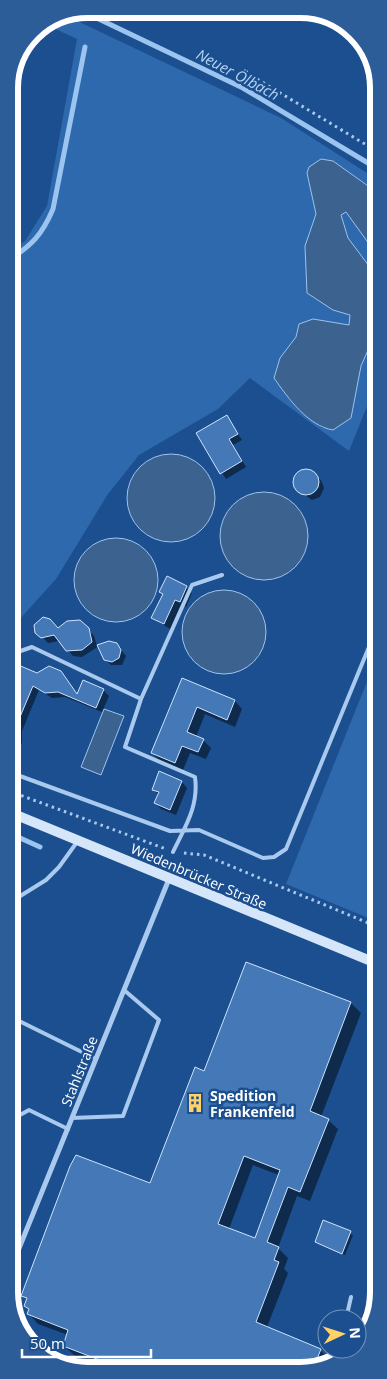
<svg xmlns="http://www.w3.org/2000/svg" width="387" height="1379" font-family="'Open Sans',sans-serif">
<rect width="100%" height="100%" fill="#1b4f8f"/>
<path fill="#2e69ad" d="M69 17 281 118 378 180V192L333 161 307 173 316 214 305 246 333 310 350 315 349 325 313 319 299 324 296 337 280 358 275 378 289 399 322 428 351 418 361 366 378 327V379L349 451 250 378 218 409 139 455 108 494 56 579 9 631V252L25 241 47 206 77 39 47 25Z
M346 211 372 248 378 250V278L348 238 341 215Z
M378 654V922L286 884Z"/>
<path fill="#3c6290" stroke="#9cc4f0" d="M321 159 333 161 378 193V250L372 248 346 212 341 215 348 238 378 278V327L361 366 351 418 333 430C308 426 288 398 274 378L280 358 296 337 299 324 313 319 349 325 350 315 333 310 307 293 305 246 316 214 307 173 309 167Z
M127 498a44 44 0 1 1 88 0a44 44 0 1 1-88 0Z
M220 536a44 44 0 1 1 88 0a44 44 0 1 1-88 0Z
M74 580a42 42 0 1 1 84 0a42 42 0 1 1-84 0Z
M182 632a42 42 0 1 1 84 0a42 42 0 1 1-84 0Z
M104 709 124 716 101 775 81 767Z"/>
<path fill="#0007" fill-rule="evenodd" d="M226 416 242 440 233 445 246 467 226 479 198 433Z
M307 470 321 480 324 488 320 497 312 500 298 490 295 481 298 473Z
M167 578 186 588 192 593 186 607 181 605 170 629 153 618 164 595 160 592Z
M43 619 58 630 88 629 94 636 97 646 109 642 116 644 126 656 122 665H111L105 659 99 646 82 657 73 656 60 641 48 643 35 629 37 622Z
M37 674 66 679 78 695 103 690 109 696 102 712 65 697 52 698 39 690 22 731V743L9 754V675Z
M182 679 235 701 242 709 235 727 205 714 196 737 203 740 211 748 206 759 190 753 183 770 160 761 152 753Z
M160 773 182 782 187 788 176 815 161 809 156 803 159 795 153 789Z
M247 963 351 1003 361 1013 321 1117 328 1120 338 1129 310 1201 297 1196 278 1248 288 1258 284 1269 288 1273 267 1327 320 1350 329 1359 310 1370 109 1369 74 1355 64 1346 68 1335 38 1324 29 1314 30 1311 25 1306 28 1300 23 1296 151 1185 205 1072ZM253 1165 279 1175 256 1239 229 1229Z
M324 1221 353 1235 345 1255 316 1242Z
M368 1298 376 1300 358 1344 357 1333Z"/>
<g fill="none" stroke-linecap="round" stroke-linejoin="round">
<path stroke="#9cc4f0" stroke-width="5" d="M82 11 243 88 378 169
M9 260C32 245 42 235 53 209L85 47
M9 833 40 847"/>
</g>
<path fill="#4478b7" stroke="#cfe3fa" fill-rule="evenodd" d="M227 415 238 434 229 439 242 461 220 474 196 433Z
M293 482a13 13 0 1 1 26 0a13 13 0 1 1-26 0Z
M167 576 187 586 180 602 175 600 164 624 151 618 163 594 159 592Z
M43 617 50 619 58 628 67 621 80 620 89 628 92 642 82 650 66 651 54 635 41 638 35 633 34 625Z
M109 641 117 643 121 650 119 658 112 662 104 660 97 645Z
M9 661 37 673 49 666 61 671 77 694 83 680 104 689 96 708 58 692 45 693 33 686 9 743Z
M182 678 235 700 227 720 197 707 187 732 204 739 198 752 182 746 175 763 151 753Z
M159 771 182 781 170 810 154 803 159 792 152 790Z
M246 962 351 1002 310 1111 329 1119 300 1192 288 1187 267 1242 279 1247 274 1260 279 1262 256 1322 321 1349 314 1367 310 1370 123 1369 63 1346 68 1330 27 1314 29 1309 24 1306 27 1298 21 1296 70 1166 76 1155 150 1183 195 1067 204 1071ZM244 1156 280 1170 255 1238 218 1224Z
M323 1220 351 1231 342 1254 315 1242Z"/>
<g fill="none" stroke-linecap="round" stroke-linejoin="round">
<path stroke="#a9c9ee" stroke-width="3" stroke-dasharray="2.5 4" stroke-linecap="butt" d="M257 79 378 152
M9 791 166 849
M184 853 204 855 378 927"/>
<path stroke="#a9c9ee" stroke-width="4" d="M9 655 32 647 141 699
M9 772 170 831 199 830 263 858 274 857 286 849 378 625
M173 852C185 827 199 806 195 777L125 747 141 699 192 585 222 575
M9 903 46 880 59 867 77 842
M9 1016 96 1059
M72 1118 123 1116 159 1020 124 990
M9 1121 29 1110 68 1129
M346 1319 351 1297
M333 1357 337 1349"/>
<path stroke="#a9c9ee" stroke-width="5" d="M9 1273 169 879"/>
<path stroke="#d6e6fa" stroke-width="10" d="M9 812 378 964"/>
</g>
<defs>
<g id="building-bare" transform="scale(1.5)"><path d="M-4-6H4V6H1V3H-1V6H-4ZM-2.5-4.3h1.7v1.8h-1.7ZM.8-4.3h1.7v1.8H.8ZM-2.5-1h1.7V.8h-1.7ZM.8-1h1.7V.8H.8Z" fill="#ffd166" stroke="#1b4f8f" stroke-width="2.5" paint-order="stroke"/></g>
</defs>
<g fill-rule="evenodd">
<use href="#building-bare" x="195" y="1103"/>
</g>
<g text-anchor="middle" dominant-baseline="central" stroke-width="5" stroke-linejoin="round" paint-order="stroke">
<g font-size="14" fill="#fff" stroke="#1b4f8f">
<text transform="translate(199 876) rotate(23)">Wiedenbrücker Straße</text>
<text transform="translate(79 1071) rotate(-68)">Stahlstraße</text>
</g>
<g font-size="14" font-weight="bold" fill="#fff" stroke="#1b4f8f" text-anchor="start">
<text x="210" y="1095">Spedition<tspan x="210" dy="16">Frankenfeld</tspan></text>
</g>
<g font-size="15" font-style="italic" fill="#b5d3f5" stroke="#1b4f8f">
<text transform="translate(238 74) rotate(28)">Neuer Ölbach</text>
</g>
</g>
<path d="M0 0H387V1379H0ZM88 18H300A70 70 0 0 1 370 88V1292A70 70 0 0 1 300 1362H88A70 70 0 0 1 18 1292V88A70 70 0 0 1 88 18Z" fill="#2d5d98" fill-rule="evenodd"/>
<path fill="none" stroke="#fff" stroke-width="6" d="M88 18H300A70 70 0 0 1 370 88V1292A70 70 0 0 1 300 1362H88A70 70 0 0 1 18 1292V88A70 70 0 0 1 88 18Z"/>
<g transform="translate(342 1334) rotate(86)"><circle r="24" fill="#1b4f8f" stroke="#7695bc"/>
<path d="M0-4L9 19L0 12L-9 19Z" fill="#ffd166"/>
<text y="-8" font-size="14" font-weight="bold" text-anchor="middle" fill="#ffffff">N</text>
</g>
<path d="M22 1349v8h129v-8" fill="none" stroke="#ffffff" stroke-width="2.5"/>
<text x="30" y="1349" font-size="15" fill="#ffffff" stroke="#1b4f8f" stroke-width="4" paint-order="stroke">50 m</text>
</svg>
